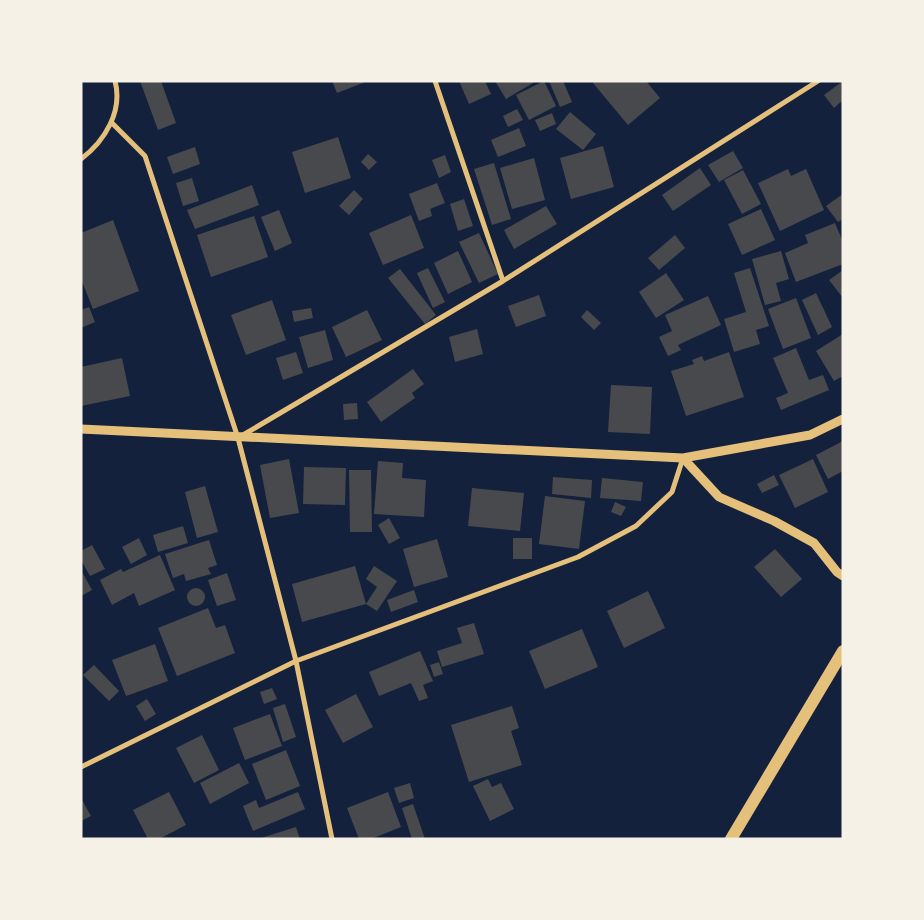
<svg xmlns="http://www.w3.org/2000/svg" width="924" height="920" font-family="'Work Sans',sans-serif">
<rect width="100%" height="100%" fill="#14213d"/>
<path fill="#48494c" d="M140 81H161L176 123 158 130Z
M332 81H368L337 93Z
M459 81H485L491 94 469 104Z
M495 81H532L533 83 506 99Z
M544 81 556 106 529 120 516 95Z
M549 81H563L572 102 560 107Z
M595 81H646L660 98 628 125 593 83Z
M843 81V100L834 108 824 95Z
M517 109 523 120 508 127 503 116Z
M570 112 596 134 583 150 556 129Z
M552 113 556 124 540 131 535 120Z
M519 128 526 146 498 157 491 140Z
M338 137 351 178 305 193 292 152Z
M603 146 614 187 571 199 560 158Z
M195 147 200 164 173 174 167 157Z
M733 151 743 168 719 182 708 165Z
M368 154 377 162 369 170 361 162Z
M445 155 451 172 439 178 432 160Z
M534 158 545 200 512 209 500 168Z
M494 163 511 219 492 225 474 169Z
M700 168 711 185 673 211 662 195Z
M788 169 791 176 806 169 824 210 780 231 758 183Z
M743 170 761 204 742 214 724 180Z
M192 178 199 201 183 206 176 183Z
M437 183 445 203 430 209 432 216 419 221 409 194Z
M252 185 259 205 195 229 187 210Z
M354 190 363 199 349 215 339 206Z
M843 194V219L838 222 826 206Z
M464 199 473 226 458 231 450 204Z
M546 206 557 224 514 249 504 230Z
M761 209 775 240 742 255 728 224Z
M279 210 292 243 275 251 261 217Z
M411 215 424 248 383 265 369 233Z
M254 216 268 257 211 277 197 235Z
M113 220 139 291 93 309 81 279V233Z
M835 223 843 242V264L796 282 785 253 808 243 805 235Z
M479 233 498 274 479 283 459 242Z
M675 235 685 248 659 270 648 258Z
M458 251 472 282 448 294 434 263Z
M781 251 789 279 776 283 781 301 765 305 752 259Z
M428 268 445 302 433 308 417 273Z
M750 268 769 326 756 330 760 344 734 352 724 319 746 312 734 273Z
M400 269 436 315 425 324 388 278Z
M843 270V298L829 280Z
M666 273 684 300 656 318 639 292Z
M816 293 832 327 818 335 802 300Z
M539 295 546 316 516 327 508 306Z
M708 296 721 325 678 345 681 350 668 356 659 337 672 331 665 315Z
M796 298 811 338 783 349 768 309Z
M272 300 286 340 246 355 231 315Z
M89 307 95 322 81 328V310Z
M311 308 313 318 294 322 292 311Z
M367 310 382 340 346 357 332 327Z
M587 310 601 323 594 330 581 317Z
M477 329 483 354 455 362 449 337Z
M325 330 333 360 308 368 299 337Z
M843 334V376L834 381 816 351Z
M796 348 809 380 823 375 829 390 781 410 776 398 788 393 773 358Z
M296 352 303 373 283 380 276 358Z
M729 352 744 397 686 416 671 371 694 364 692 360 702 356 704 361Z
M122 358 130 396 81 406V367Z
M413 369 424 384 412 393 415 398 381 422 367 402Z
M611 385 652 387 650 434 608 432Z
M357 403 358 419 344 420 343 404Z
M843 441V471L828 479 816 455Z
M289 459 299 513 270 518 260 465Z
M813 459 828 492 795 508 779 475Z
M378 461 403 463 402 478 426 480 424 517 374 514Z
M304 467 346 468 345 505 303 504Z
M349 470H371L372 532H350Z
M774 475 779 485 762 493 757 484Z
M553 477 592 480 591 498 552 494Z
M602 478 643 482 641 501 600 498Z
M205 486 218 532 197 538 185 492Z
M472 488 524 493 520 531 468 526Z
M545 496 585 501 579 549 539 544Z
M615 502 626 507 621 516 611 512Z
M389 518 400 538 389 544 378 525Z
M183 526 188 543 158 552 153 535Z
M139 538 147 555 131 564 122 547Z
M513 538H532V559H513Z
M437 539 448 577 414 587 403 549Z
M209 540 217 565 208 568 211 574 186 581 184 574 173 578 165 554Z
M92 545 105 569 90 576 81 560V551Z
M775 549 802 579 781 597 754 567Z
M160 555 175 590 139 606 134 593 112 605 100 580 121 569 123 572Z
M355 566 366 604 302 622 292 584Z
M374 566 397 581 377 611 366 604 377 587 366 579Z
M81 570 92 590 81 596Z
M227 573 236 600 217 606 208 580Z
M187 597a9 9 0 1 1 18 0a9 9 0 1 1-18 0Z
M414 590 418 602 391 612 387 600Z
M648 591 665 628 624 648 607 611Z
M208 608 216 628 225 625 235 653 177 676 158 628Z
M474 623 484 654 442 667 437 651 462 643 457 628Z
M582 629 598 667 545 689 529 651Z
M155 644 168 681 126 696 112 660Z
M420 651 433 681 423 685 428 698 419 701 411 683 379 696 369 672Z
M439 662 443 674 434 677 430 665Z
M94 665 119 691 109 701 83 675Z
M272 688 277 699 264 704 260 692Z
M356 694 373 727 343 743 325 710Z
M147 699 156 714 145 721 136 706Z
M285 704 296 737 283 742 273 708Z
M512 706 519 728 511 731 522 765 469 782 451 725Z
M270 714 282 746 245 760 233 728Z
M202 735 219 770 194 783 176 748Z
M286 750 300 786 266 800 252 764Z
M239 763 249 783 210 804 200 783Z
M488 779 492 787 501 783 514 809 490 821 473 786Z
M410 783 414 798 399 803 394 788Z
M169 792 186 825 159 839H148L133 810Z
M298 792 305 809 253 831 243 806 256 800 259 808Z
M388 792 401 827 371 839H359L347 808Z
M81 798 91 816 81 821Z
M413 804 425 839H412L402 808Z
M296 827 300 839H261V838Z"/>
<g fill="none" stroke-linecap="round" stroke-linejoin="round">
<path stroke="#e5c07b" stroke-width="5" d="M435 81 503 281
M112 123 145 156 238 438 296 661 332 839
M81 159C105 141 123 111 115 81
M243 435 503 281 818 81
M81 767 296 661 578 557 636 526 672 492 683 458"/>
<path stroke="#e5c07b" stroke-width="9" d="M81 429 683 458 810 435 843 419
M683 458 719 497 774 521 814 543 837 572 843 576"/>
<path stroke="#e5c07b" stroke-width="12" d="M731 839 843 651"/>
</g>
<rect width="924" height="920" fill="none" stroke="#f6f1e7" stroke-width="165"/>
</svg>
